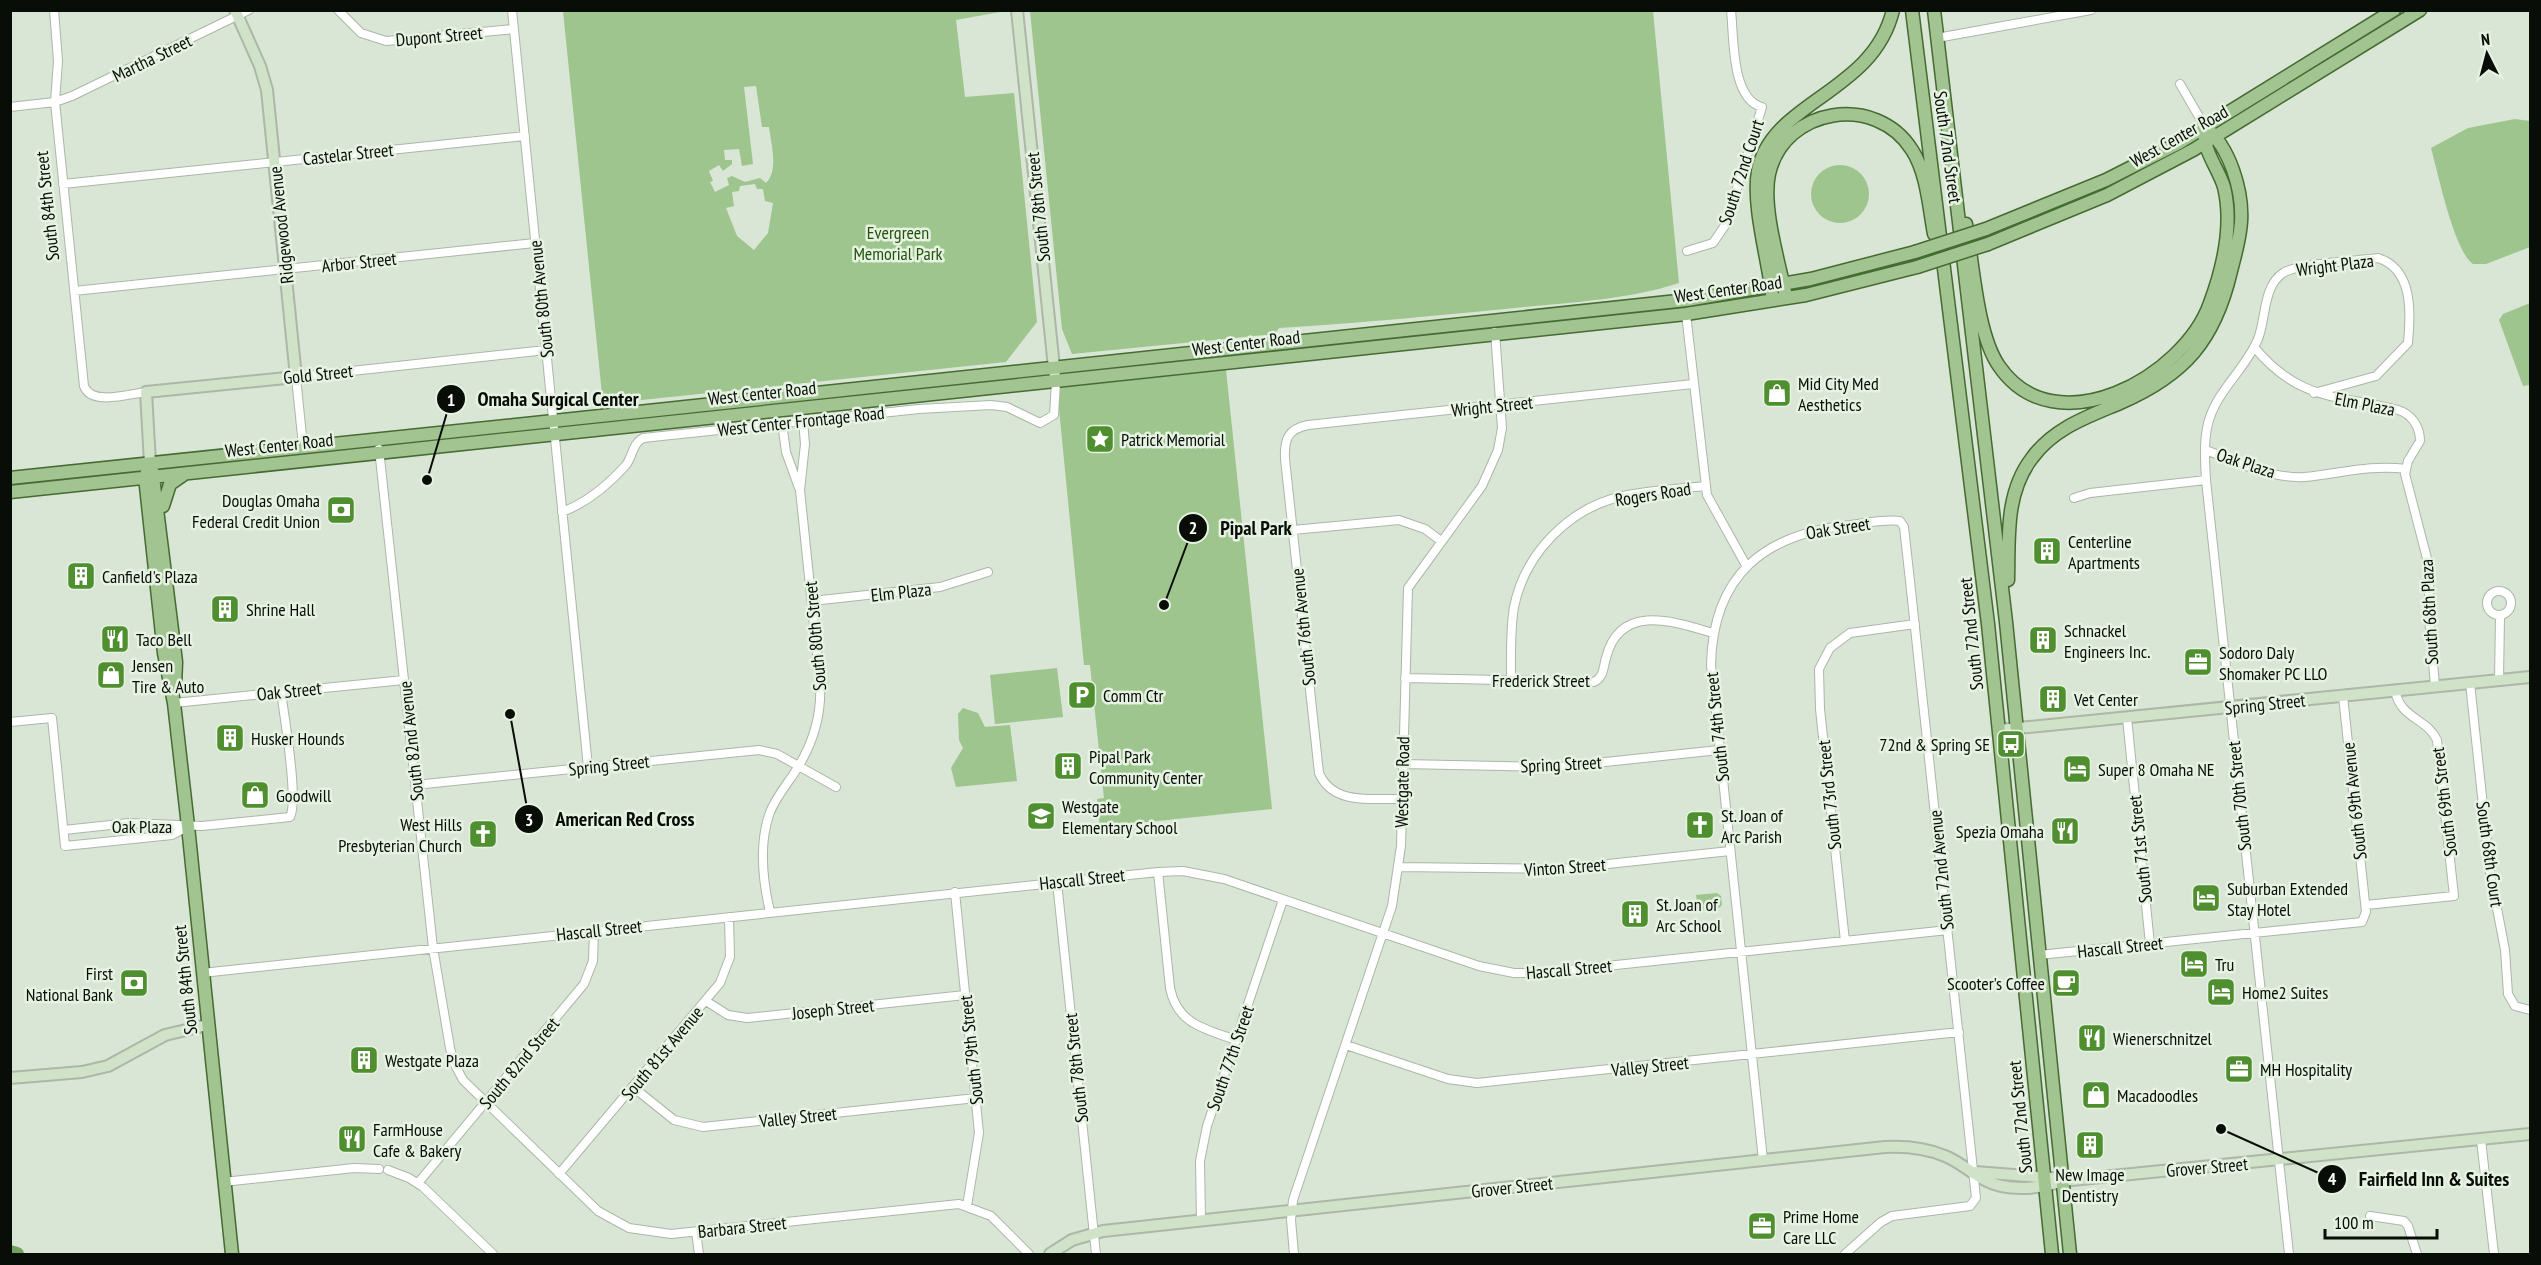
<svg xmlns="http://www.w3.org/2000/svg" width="2541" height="1265" font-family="'PT Sans Narrow',sans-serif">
<rect width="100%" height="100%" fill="#d9e5d5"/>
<path fill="#9dc58d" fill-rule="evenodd" d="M563 11H1006L956 20 965 97 1014 93 1037 322 1006 362 603 404ZM756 86 762 127H769C771 144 779 170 766 183L760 178 745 182 732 176 727 178 729 185 715 192 710 182 713 181 709 171 719 165 723 171 732 164V160H725L724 150 739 149 742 166 753 164 744 87ZM755 184 757 189H763L765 201 773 203 768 233 754 250 737 236 726 208 734 206 732 192 739 191 740 186Z
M1030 11H1653L1679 283C1630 299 1576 302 1525 307 1443 315 1362 323 1279 328L1275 334 1072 354 1062 329Z
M2515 119 2530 121V247L2486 264H2473C2454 251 2438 173 2431 148L2468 128Z
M1811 194a29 29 0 1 1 58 0a29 29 0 1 1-58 0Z
M2530 303V385L2523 386 2499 320 2503 314Z
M1226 370 1272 809 1100 827 1097 799 1104 798 1090 665H1084L1057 388Z
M1057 668 1063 717 995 724 990 675Z
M963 708 978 713 985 727 1010 725 1017 781 956 787 951 768 963 748 959 740 958 714Z
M1717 893 1721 896 1722 905 1719 908 1698 910 1696 895Z"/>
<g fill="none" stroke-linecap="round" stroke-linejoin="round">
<path stroke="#73a260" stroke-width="14" d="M10 1252 17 1254"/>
<g stroke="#acb7a7" stroke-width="10">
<path id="street" d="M54 10 58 61 55 102 84 386C91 406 129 394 146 392
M338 10 361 33 386 41 514 29
M512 10 588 767
M1937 38 2091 10
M2180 84 2205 127
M10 107 55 102 72 96 249 10
M63 184 525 136
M1687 251 1713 243 1726 224 1762 107C1731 99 1734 37 1731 10
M74 291 535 243
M1686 314 1707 495 1747 567
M2254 347C2300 402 2336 394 2398 410 2412 414 2420 427 2420 441L2408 461 2405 474 2429 566V617L2435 686
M782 423 786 452 799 488
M303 446 296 377 546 350
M379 449 433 948 450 1048 454 1063 463 1080 598 1211 629 1228 671 1234 959 1204 991 1216 1029 1254
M2206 450C2236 462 2272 479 2304 477 2338 474 2371 464 2406 469
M2074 498 2090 493 2206 480
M562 512C586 503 609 484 626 465 633 456 632 444 643 438L919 409 991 405 1007 407 1040 423 1054 415 1056 382
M1293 530 1399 520 1425 529 1441 541
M2487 603a12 12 0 1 1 24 0a12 12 0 1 1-24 0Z
M812 601 940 587 988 572
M1405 678 1594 682C1604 677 1603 668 1606 658 1620 602 1675 622 1713 633
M1511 680C1511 657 1510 631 1514 607 1525 553 1569 508 1623 496 1650 490 1678 489 1705 486
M2499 680 2500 616
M2470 683 2490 872 2505 950 2508 994 2515 1006 2530 1010
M174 703 404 680
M2127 718 2150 944
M10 722 52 718 65 846 172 835 187 827
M1403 764 1558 767 1719 750
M415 785 759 750 777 754 836 787
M1402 799C1373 798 1333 806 1319 773L1285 459C1284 439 1288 429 1308 425L1693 384
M64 830 129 823 202 826 290 817C299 800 284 715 281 692
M1399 867 1561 869 1730 851
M1158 872 1170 988C1177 1024 1205 1029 1236 1040
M1057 882 1096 1254
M955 892 979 1133 967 1206
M2366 905 2454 896 2437 740C2427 718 2400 719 2395 690
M770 912C763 882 759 845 769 815 774 800 784 788 793 775 812 747 822 716 820 683L800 490 805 444 803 421
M1845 941 1820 709 1819 669 1830 648 1850 633 1915 624
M2039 955 2362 922 2366 912 2343 696
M202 973 1158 872 1183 871 1224 879 1479 966 1514 973H1540L1948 930
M706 1001 728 1015 747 1018 965 995
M1346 1045 1448 1079 1477 1083 1959 1032
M633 1087 674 1120 703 1127 976 1098
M2481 1140 2494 1254
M1763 1160 1711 665C1713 575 1764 534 1850 525 1866 523 1884 519 1900 521L1904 527 1910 581 1976 1198 1970 1206 1892 1216 1881 1222 1845 1254
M388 1170 409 1178 423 1187 493 1254
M559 1174 720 983 730 957 729 917
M223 1182 354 1168 379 1169
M418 1183 584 984 593 961 594 931
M2370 1216 2404 1221 2408 1226 2417 1254
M1201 1220 1200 1161 1207 1126 1283 900
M696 1232 699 1254
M1294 1254 1291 1220 1293 1200 1392 906 1401 846 1408 588 1482 486 1498 450 1502 428 1495 332
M2289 1254 2206 480C2205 461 2203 436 2210 417 2220 388 2246 368 2258 339 2266 319 2263 286 2283 273 2299 263 2357 261 2378 258 2413 269 2411 312 2408 343L2376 376 2314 393"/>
</g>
<g stroke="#acb7a7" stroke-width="14">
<path id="secondary" d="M1017 10 1055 377
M150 463 146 392 296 377 267 90 260 66 235 10
M1999 730 2530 677
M10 1078 82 1072 108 1066 165 1035 207 1025
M1975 1172 2052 1178
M1050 1254 1072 1240 1103 1231 1885 1147C1905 1146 1926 1148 1945 1156 1960 1162 1971 1173 1985 1180 2007 1192 2040 1189 2062 1181L2530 1134"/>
</g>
<g stroke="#446b31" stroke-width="15">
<path id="primary" d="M1912 10 1988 624 2052 1254
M1934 10 2006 622 2070 1254
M1966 224C1973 263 1977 335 1999 366 2055 448 2184 377 2210 303 2223 268 2233 224 2224 187 2218 167 2201 149 2205 127
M1986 229 2106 180 2179 143 2394 10
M1988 244 2107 195 2193 150 2420 10
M1785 292C1778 259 1762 206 1769 174 1784 107 1876 93 1912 150 1927 173 1929 207 1934 234
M1772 294C1768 259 1752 205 1758 171 1771 101 1873 94 1893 10
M152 469 176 662 175 686
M148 470 145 477 164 653 174 703 188 826 232 1254
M10 478C569 418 1128 363 1687 300L1811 279 1915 252
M10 492 1686 314 1806 295 1917 267
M163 506 170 484 183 475
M2008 580C2009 538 2005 493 2032 458 2054 428 2087 417 2120 403 2185 375 2215 340 2231 271 2235 255 2240 239 2241 222 2243 191 2230 147 2205 127"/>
</g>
<use href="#street" stroke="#fff" stroke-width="8"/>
<use href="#secondary" stroke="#d0e2c8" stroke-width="10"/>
<use href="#primary" stroke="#a1c491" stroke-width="12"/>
<g stroke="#446b31" stroke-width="15" stroke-linecap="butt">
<path id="primary-bridge" d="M1915 252 1986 229
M1917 267 1988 244"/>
</g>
<use href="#primary-bridge" stroke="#a1c491" stroke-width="12"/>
</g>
<defs>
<g id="shop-square" transform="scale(1.5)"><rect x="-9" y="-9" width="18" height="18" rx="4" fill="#508f30" stroke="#e6f2e2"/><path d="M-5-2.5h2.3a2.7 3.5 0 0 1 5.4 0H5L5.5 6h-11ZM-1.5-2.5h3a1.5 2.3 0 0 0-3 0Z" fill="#fff"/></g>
<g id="sight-square" transform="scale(1.5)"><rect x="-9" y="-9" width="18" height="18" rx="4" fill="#508f30" stroke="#e6f2e2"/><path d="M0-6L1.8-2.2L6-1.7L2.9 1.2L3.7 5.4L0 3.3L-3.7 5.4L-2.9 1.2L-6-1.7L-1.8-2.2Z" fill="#fff"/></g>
<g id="bank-square" transform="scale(1.5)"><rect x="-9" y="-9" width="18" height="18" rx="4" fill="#508f30" stroke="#e6f2e2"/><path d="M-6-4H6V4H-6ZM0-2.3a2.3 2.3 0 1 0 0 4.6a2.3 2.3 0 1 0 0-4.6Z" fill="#fff"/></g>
<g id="building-square" transform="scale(1.5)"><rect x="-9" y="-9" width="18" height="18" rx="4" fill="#508f30" stroke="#e6f2e2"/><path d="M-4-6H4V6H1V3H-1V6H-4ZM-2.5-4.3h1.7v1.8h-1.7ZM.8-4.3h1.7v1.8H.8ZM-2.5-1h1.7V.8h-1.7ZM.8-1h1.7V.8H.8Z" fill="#fff"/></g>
<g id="restaurant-square" transform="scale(1.5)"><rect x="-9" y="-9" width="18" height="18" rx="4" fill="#508f30" stroke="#e6f2e2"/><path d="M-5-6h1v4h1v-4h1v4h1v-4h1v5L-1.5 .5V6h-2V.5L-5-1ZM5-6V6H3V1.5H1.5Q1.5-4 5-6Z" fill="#fff"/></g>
<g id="office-square" transform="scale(1.5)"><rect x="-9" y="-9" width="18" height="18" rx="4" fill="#508f30" stroke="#e6f2e2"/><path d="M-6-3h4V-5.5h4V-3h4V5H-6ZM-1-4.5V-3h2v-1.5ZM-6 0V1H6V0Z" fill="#fff"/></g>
<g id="parking-square" transform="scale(1.5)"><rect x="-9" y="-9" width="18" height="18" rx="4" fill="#508f30" stroke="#e6f2e2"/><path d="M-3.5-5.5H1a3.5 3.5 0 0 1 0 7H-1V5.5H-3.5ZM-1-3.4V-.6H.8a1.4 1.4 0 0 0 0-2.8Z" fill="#fff"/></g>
<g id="bus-square" transform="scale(1.5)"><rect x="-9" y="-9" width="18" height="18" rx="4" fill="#508f30" stroke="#e6f2e2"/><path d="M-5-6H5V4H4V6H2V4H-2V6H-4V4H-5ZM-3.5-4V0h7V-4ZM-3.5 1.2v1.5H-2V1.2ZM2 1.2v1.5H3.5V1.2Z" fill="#fff"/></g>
<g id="hotel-square" transform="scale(1.5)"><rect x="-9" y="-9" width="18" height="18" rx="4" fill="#508f30" stroke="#e6f2e2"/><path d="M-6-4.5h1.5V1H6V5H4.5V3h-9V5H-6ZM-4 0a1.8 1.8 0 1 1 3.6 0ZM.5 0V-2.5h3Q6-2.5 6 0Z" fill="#fff"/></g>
<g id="school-square" transform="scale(1.5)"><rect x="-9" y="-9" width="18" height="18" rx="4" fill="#508f30" stroke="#e6f2e2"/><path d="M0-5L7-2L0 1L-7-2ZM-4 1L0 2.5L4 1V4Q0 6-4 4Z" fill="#fff"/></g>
<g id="church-square" transform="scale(1.5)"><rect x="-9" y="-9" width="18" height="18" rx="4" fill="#508f30" stroke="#e6f2e2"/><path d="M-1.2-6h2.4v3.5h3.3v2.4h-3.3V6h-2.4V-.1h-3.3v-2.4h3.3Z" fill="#fff"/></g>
<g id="cafe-square" transform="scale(1.5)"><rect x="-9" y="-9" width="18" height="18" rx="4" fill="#508f30" stroke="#e6f2e2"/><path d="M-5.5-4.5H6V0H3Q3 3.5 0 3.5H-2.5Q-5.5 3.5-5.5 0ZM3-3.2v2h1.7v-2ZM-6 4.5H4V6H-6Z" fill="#fff"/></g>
</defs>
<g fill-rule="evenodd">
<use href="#shop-square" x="1777" y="393"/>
<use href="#sight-square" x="1100" y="439"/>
<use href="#bank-square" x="341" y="510"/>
<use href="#building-square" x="2047" y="551"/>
<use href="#building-square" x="81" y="576"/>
<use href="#building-square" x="225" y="609"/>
<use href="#restaurant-square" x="115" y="639"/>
<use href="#building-square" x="2043" y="640"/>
<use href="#office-square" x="2198" y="662"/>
<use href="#shop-square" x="111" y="675"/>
<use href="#parking-square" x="1082" y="695"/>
<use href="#building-square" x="2053" y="699"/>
<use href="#building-square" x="230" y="738"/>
<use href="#bus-square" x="2011" y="744"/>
<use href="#building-square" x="1068" y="766"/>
<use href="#hotel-square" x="2077" y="769"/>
<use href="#shop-square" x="255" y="795"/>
<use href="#school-square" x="1041" y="816"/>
<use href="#church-square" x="1700" y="825"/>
<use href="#restaurant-square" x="2065" y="831"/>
<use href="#church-square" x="483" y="834"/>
<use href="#hotel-square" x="2206" y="898"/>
<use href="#building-square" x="1635" y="914"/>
<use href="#hotel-square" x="2194" y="964"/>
<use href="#bank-square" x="134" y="983"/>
<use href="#cafe-square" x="2066" y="983"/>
<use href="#hotel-square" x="2221" y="992"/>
<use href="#restaurant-square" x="2092" y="1038"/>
<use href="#building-square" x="364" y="1060"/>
<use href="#office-square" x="2239" y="1069"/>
<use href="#shop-square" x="2096" y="1095"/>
<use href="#restaurant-square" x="352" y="1139"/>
<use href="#building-square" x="2090" y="1145"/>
<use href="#office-square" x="1762" y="1226"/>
</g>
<g text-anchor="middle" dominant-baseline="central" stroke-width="5" stroke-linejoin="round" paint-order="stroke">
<g font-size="18" fill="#090d07" stroke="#e6f2e2">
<text transform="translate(439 36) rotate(-5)">Dupont Street</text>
<text transform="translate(152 58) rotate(-26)">Martha Street</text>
<text transform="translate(2179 136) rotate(-29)">West Center Road</text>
<text transform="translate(1948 147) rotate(82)">South 72nd Street</text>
<text transform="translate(348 154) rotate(-6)">Castelar Street</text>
<text transform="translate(1741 172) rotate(-72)">South 72nd Court</text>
<text transform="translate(47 206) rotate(-96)">South 84th Street</text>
<text transform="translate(1038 207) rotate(-96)">South 78th Street</text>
<text transform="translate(281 225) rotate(-96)">Ridgewood Avenue</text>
<text transform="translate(359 262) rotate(-6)">Arbor Street</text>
<text transform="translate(2335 265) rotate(-7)">Wright Plaza</text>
<text transform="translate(1728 289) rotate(-8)">West Center Road</text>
<text transform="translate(541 299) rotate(-96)">South 80th Avenue</text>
<text transform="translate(1246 343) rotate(-7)">West Center Road</text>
<text transform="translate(318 374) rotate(-6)">Gold Street</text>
<text transform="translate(762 393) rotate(-6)">West Center Road</text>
<text transform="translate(2365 404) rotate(11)">Elm Plaza</text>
<text transform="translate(1492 406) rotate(-6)">Wright Street</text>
<text transform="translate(801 421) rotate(-6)">West Center Frontage Road</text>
<text transform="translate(279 445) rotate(-6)">West Center Road</text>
<text transform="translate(2246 463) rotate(18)">Oak Plaza</text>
<text transform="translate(1653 494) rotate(-9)">Rogers Road</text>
<text transform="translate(1838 528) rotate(-9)">Oak Street</text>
<text transform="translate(901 592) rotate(-6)">Elm Plaza</text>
<text transform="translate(2429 612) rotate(-93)">South 68th Plaza</text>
<text transform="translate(1303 627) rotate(-96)">South 76th Avenue</text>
<text transform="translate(1971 634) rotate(-96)">South 72nd Street</text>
<text transform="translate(815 636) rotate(-95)">South 80th Street</text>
<text x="1541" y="680">Frederick Street</text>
<text transform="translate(289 691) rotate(-6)">Oak Street</text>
<text transform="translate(2265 704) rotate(-6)">Spring Street</text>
<text transform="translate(1717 727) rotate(-96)">South 74th Street</text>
<text transform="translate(411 741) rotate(-96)">South 82nd Avenue</text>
<text transform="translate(1561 764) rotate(-3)">Spring Street</text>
<text transform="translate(609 765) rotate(-6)">Spring Street</text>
<text transform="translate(1402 782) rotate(-89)">Westgate Road</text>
<text transform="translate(1829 795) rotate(-96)">South 73rd Street</text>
<text transform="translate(2239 796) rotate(-96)">South 70th Street</text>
<text transform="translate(2354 801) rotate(-96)">South 69th Avenue</text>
<text transform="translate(2444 802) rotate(-97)">South 69th Street</text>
<text x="142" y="826">Oak Plaza</text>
<text transform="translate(2140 849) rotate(-96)">South 71st Street</text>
<text transform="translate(2490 854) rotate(82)">South 68th Court</text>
<text transform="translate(1565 867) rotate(-4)">Vinton Street</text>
<text transform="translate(1941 870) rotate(-96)">South 72nd Avenue</text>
<text transform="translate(1082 879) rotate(-6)">Hascall Street</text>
<text transform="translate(599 930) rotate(-6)">Hascall Street</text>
<text transform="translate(2120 947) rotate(-6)">Hascall Street</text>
<text transform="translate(1569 969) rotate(-5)">Hascall Street</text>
<text transform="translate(185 980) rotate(-96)">South 84th Street</text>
<text transform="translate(833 1009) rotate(-6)">Joseph Street</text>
<text transform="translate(971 1050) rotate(-96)">South 79th Street</text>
<text transform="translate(662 1053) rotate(-50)">South 81st Avenue</text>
<text transform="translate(1230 1058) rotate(-71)">South 77th Street</text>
<text transform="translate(519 1063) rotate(-50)">South 82nd Street</text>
<text transform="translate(1650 1066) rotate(-6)">Valley Street</text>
<text transform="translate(1076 1068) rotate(-96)">South 78th Street</text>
<text transform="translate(798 1117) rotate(-6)">Valley Street</text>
<text transform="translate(2020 1117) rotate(-96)">South 72nd Street</text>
<text transform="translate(2207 1167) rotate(-5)">Grover Street</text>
<text transform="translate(1512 1187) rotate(-6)">Grover Street</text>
<text transform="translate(742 1227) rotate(-6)">Barbara Street</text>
</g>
<g font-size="18" fill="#25510b" stroke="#e6f2e2">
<text x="898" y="232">Evergreen<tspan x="898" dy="21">Memorial Park</tspan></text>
</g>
<g font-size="18" fill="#090d07" stroke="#e6f2e2" text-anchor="start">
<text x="1798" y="383">Mid City Med<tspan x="1798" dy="21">Aesthetics</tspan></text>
<text x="1121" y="439">Patrick Memorial</text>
<text x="320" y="500" text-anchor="end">Douglas Omaha<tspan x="320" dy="21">Federal Credit Union</tspan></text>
<text x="2068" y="541">Centerline<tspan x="2068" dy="21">Apartments</tspan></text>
<text x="102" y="576">Canfield's Plaza</text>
<text x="246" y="609">Shrine Hall</text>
<text x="2064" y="630">Schnackel<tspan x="2064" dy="21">Engineers Inc.</tspan></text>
<text x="136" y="639">Taco Bell</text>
<text x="2219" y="652">Sodoro Daly<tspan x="2219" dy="21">Shomaker PC LLO</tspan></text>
<text x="132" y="665">Jensen<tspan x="132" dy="21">Tire &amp; Auto</tspan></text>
<text x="1103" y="695">Comm Ctr</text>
<text x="2074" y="699">Vet Center</text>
<text x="251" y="738">Husker Hounds</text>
<text x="1990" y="744" text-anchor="end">72nd &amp; Spring SE</text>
<text x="1089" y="756">Pipal Park<tspan x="1089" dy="21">Community Center</tspan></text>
<text x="2098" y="769">Super 8 Omaha NE</text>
<text x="276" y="795">Goodwill</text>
<text x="1062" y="806">Westgate<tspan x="1062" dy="21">Elementary School</tspan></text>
<text x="1721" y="815">St. Joan of<tspan x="1721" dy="21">Arc Parish</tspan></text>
<text x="462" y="824" text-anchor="end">West Hills<tspan x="462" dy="21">Presbyterian Church</tspan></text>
<text x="2044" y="831" text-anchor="end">Spezia Omaha</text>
<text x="2227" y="888">Suburban Extended<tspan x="2227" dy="21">Stay Hotel</tspan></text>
<text x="1656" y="904">St. Joan of<tspan x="1656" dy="21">Arc School</tspan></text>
<text x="2215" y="964">Tru</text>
<text x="113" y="973" text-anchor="end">First<tspan x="113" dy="21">National Bank</tspan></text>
<text x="2045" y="983" text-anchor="end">Scooter's Coffee</text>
<text x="2242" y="992">Home2 Suites</text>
<text x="2113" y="1038">Wienerschnitzel</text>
<text x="385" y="1060">Westgate Plaza</text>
<text x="2260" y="1069">MH Hospitality</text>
<text x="2117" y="1095">Macadoodles</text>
<text x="373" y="1129">FarmHouse<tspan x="373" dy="21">Cafe &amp; Bakery</tspan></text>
<text x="2090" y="1174" text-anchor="middle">New Image<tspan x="2090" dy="21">Dentistry</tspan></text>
<text x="1783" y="1216">Prime Home<tspan x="1783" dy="21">Care LLC</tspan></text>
</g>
</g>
<path fill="none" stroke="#090d07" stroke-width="2" d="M427 480L451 399M1164 605L1193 528M510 714L529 819M2221 1129L2332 1179"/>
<g fill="#090d07" stroke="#e6f2e2" stroke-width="2">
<circle cx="427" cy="480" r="6"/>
<circle cx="1164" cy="605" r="6"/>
<circle cx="510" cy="714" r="6"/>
<circle cx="2221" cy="1129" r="6"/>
<circle cx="451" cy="399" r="15"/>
<circle cx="1193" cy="528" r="15"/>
<circle cx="529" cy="819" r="15"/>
<circle cx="2332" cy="1179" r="15"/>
</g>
<g font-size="18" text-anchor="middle" font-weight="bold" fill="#fff">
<text x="451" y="406">1</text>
<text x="1193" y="534">2</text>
<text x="529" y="826">3</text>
<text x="2332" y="1185">4</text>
</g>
<g font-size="20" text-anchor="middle" font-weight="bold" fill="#090d07" stroke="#e6f2e2" stroke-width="5" stroke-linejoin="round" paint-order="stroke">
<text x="558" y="406">Omaha Surgical Center</text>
<text x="1256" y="535">Pipal Park</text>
<text x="625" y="826">American Red Cross</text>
<text x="2434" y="1186">Fairfield Inn &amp; Suites</text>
</g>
<rect width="2541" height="1265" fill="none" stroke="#090d07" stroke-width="24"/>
<g transform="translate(2487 54) rotate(354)" stroke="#e6f2e2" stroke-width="4.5" paint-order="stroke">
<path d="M0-4.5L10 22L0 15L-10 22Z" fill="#090d07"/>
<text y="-9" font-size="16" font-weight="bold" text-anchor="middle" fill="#090d07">N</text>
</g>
<path d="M2325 1229v9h112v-9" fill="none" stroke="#090d07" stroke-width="3"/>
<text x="2334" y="1229" font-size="18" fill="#090d07" stroke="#e6f2e2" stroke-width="4.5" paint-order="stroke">100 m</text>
</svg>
